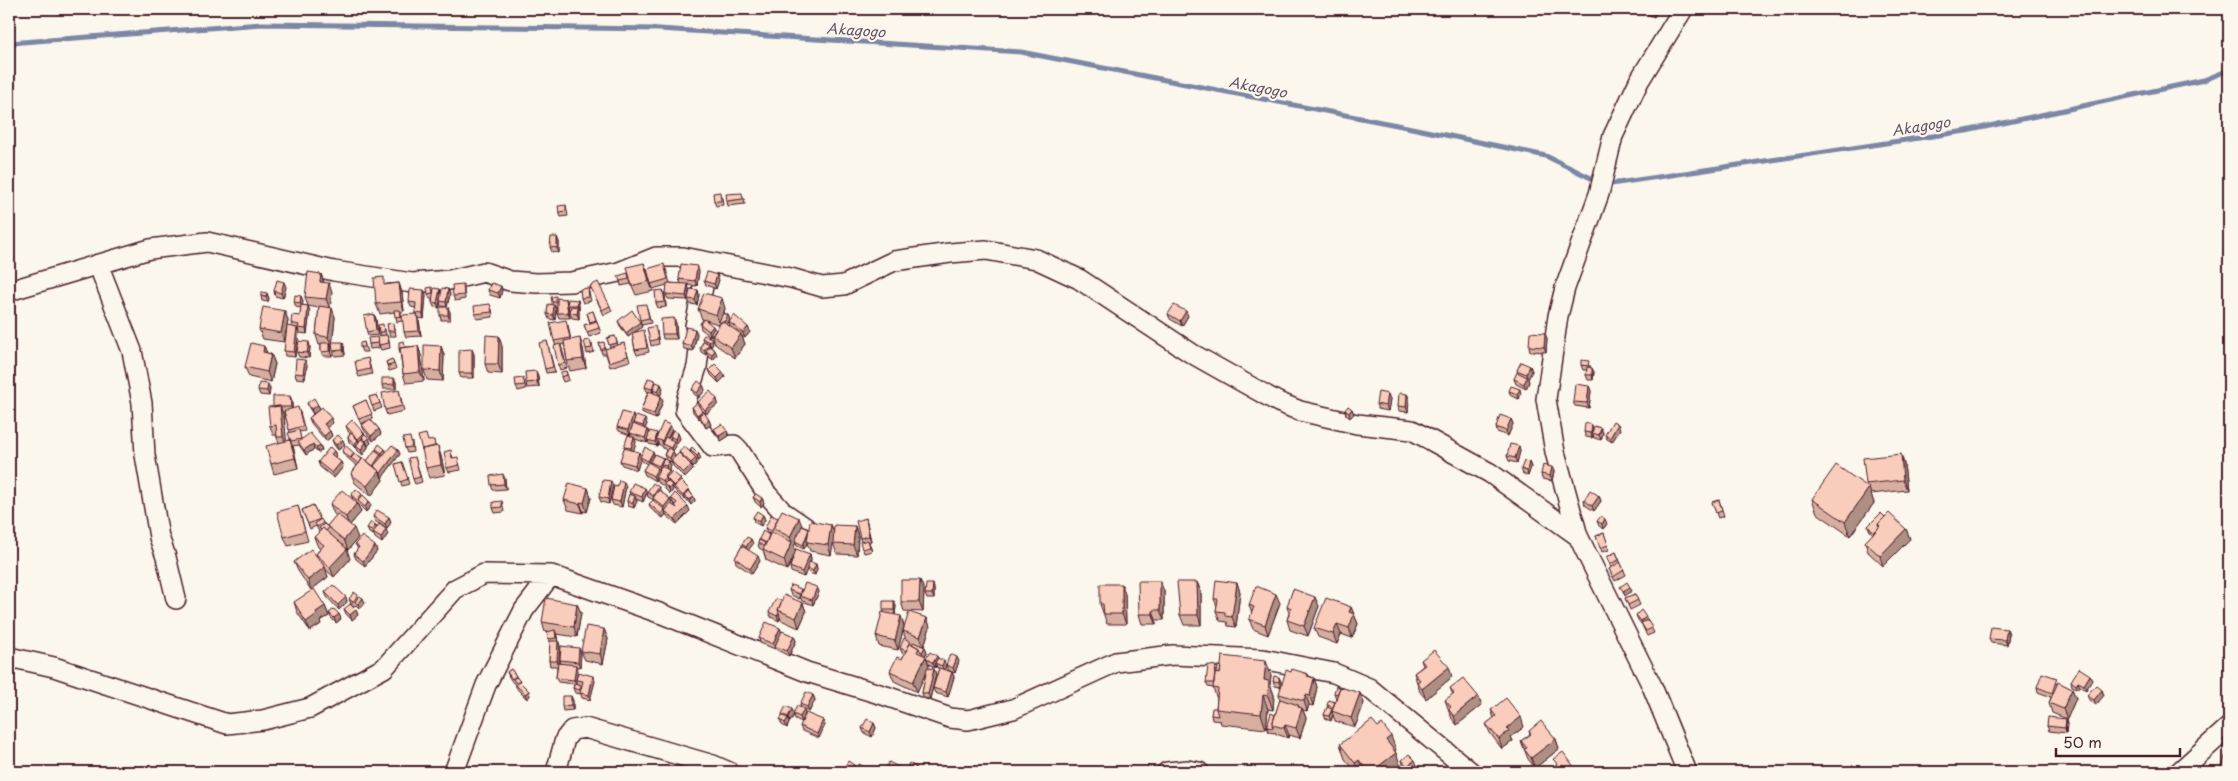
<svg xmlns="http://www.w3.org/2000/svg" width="2238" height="781" font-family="'Playpen Sans',sans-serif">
<rect width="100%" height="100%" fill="#fbf7ec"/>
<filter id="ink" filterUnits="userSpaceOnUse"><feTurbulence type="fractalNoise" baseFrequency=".02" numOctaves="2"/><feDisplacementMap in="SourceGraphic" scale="10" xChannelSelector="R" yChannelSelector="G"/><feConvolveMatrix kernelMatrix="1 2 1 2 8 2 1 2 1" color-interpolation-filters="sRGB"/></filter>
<g filter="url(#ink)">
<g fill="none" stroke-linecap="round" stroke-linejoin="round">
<path stroke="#7b86a5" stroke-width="5" d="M9 43 262 24 659 29 1021 52 1402 126 1546 156 1597 181
M1611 184 1966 131 2204 80 2229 70"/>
<g stroke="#4a1f2b" stroke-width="22">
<path id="minor" d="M1683 9 1639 81 1613 136 1599 194 1565 288 1558 316 1546 399 1555 452 1578 536 1652 686 1687 772
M708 262 695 326 700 342 697 367 687 398 685 410 713 447 734 445 739 450 767 494 783 512 805 527
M98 264 132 351 142 403 145 455 159 537 166 557 176 599
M9 291 150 249 207 242 334 271 412 283 450 280 484 272 510 281 536 283 571 282 619 272 656 257H683L791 278 822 287 844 285 894 261 950 253 986 250 1036 259 1079 279 1191 353 1278 402 1300 411 1357 424 1412 430 1490 473 1578 536
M9 657 54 667 227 724 263 720 310 708 384 668 455 589 484 574 551 575 662 614 807 672 886 696 950 718 968 720 1013 709 1116 662 1173 655 1263 659 1334 673 1369 688 1471 772
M454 772 486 685 524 610 551 575
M556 772 565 739 572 730 585 728 713 765 729 772
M1167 772 1188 770 1199 772
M2179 772 2229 727"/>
</g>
<use href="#minor" stroke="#fbf7ec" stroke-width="19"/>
</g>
<path fill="#d6afa1" stroke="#4a1f2b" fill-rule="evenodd" d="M1645 9H1658L1654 17 1647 14Z
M722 197 723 205 716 206 714 201Z
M744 198 745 204 728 206 727 201Z
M566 205 568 216 561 217 559 212Z
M557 237 559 242V253L552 252 550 247Z
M644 263 653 291 636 295 632 286Z
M666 269 670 283 681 284 679 279 699 271 697 286 688 285 689 289V293L698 290 699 295 697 305 690 304 688 300 668 299 666 294 667 285 653 289 651 284Z
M628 273 631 284 621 286 620 281Z
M321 274 324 282 332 293 330 307 335 317 332 346H331L332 356H323L321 352V345H319L316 335 319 308 308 306 310 311 307 334 300 333 298 329 299 333 295 357 285 356 284 351 292 327 291 323 300 316 301 308 296 307 294 302 301 296 303 301 302 305 308 306 305 297Z
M719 280 716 289 706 285 704 281Z
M399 283 402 293 404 311 401 312 402 321 397 322 395 312 380 314 376 304 386 284Z
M590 286 610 306 612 311 604 315Z
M286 287 283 298 275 296 274 291Z
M588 288 591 301 583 303 581 298Z
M440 289 441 293 448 289 450 294 447 307 441 306 440 302 439 308 434 307 432 302V298L430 299 428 294Z
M464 289 465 299 455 301 453 296Z
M424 290 426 295 424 319 419 318 421 336 406 337 404 332 415 314 416 308 411 307 409 302Z
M488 290H502L500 298 490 295Z
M663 290 665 295 666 307 658 308 656 303Z
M261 296 269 298 268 302 262 301Z
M566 299 568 303 578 300 579 305V319L572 318 570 313V310L569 309 568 306 570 318H559L557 313V307H555L556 309 555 320 549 319 547 314 552 304V302Z
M647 308 651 323 642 325 640 320Z
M725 308 724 313 728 315 730 320 727 324 730 327 729 322 748 327 750 332 745 338 742 336 745 344 735 358 716 345 711 335 710 336 701 329 700 324 703 319H702L698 309ZM706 320 720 325 716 330 714 329Z
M492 309 493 317 477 319 475 314Z
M285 311 288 321 284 342 263 339 259 329Z
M593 311 601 333 589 337 584 325 590 323 587 313Z
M450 312V320H441L440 315Z
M374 314 376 319 378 335 368 336 367 332Z
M1168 314 1188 316 1182 326 1170 319Z
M618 321 642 327 635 332 645 335 649 352 637 355 635 350 632 334 628 337 620 326Z
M676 323 677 339H663L662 334Z
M568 325 571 340 583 348 586 368 570 371 567 361 564 344 561 345 567 368 560 370 558 365 556 346 554 341Z
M395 328 396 336H390L388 331Z
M385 329 386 335H387L389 340 390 348 381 350 379 345 380 336 379 332Z
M695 329 697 334 693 351 684 349 682 344Z
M657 331 659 344 651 346 650 341Z
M615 336 618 345 624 343 630 361 610 367 606 354H602L599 343 606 349 610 348 607 338Z
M702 338 713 343 711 347 717 355 713 360 708 356 707 354 706 355 701 352 700 347 703 342Z
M1547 338 1546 352 1530 351 1529 346Z
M547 341 555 372 546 373 545 369Z
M364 342 367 352H362L360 347Z
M379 342V348L370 349 369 344Z
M592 344 594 352 587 354 586 349Z
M264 346 267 353 271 354 275 364 271 382 249 377 245 367Z
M344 346 345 355 335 356 333 351Z
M418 346 421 355 424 381 406 383 403 374 400 353 399 349 406 347Z
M441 346 444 355 443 381 427 380 424 370Z
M502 346V374L488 373 485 364Z
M310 347 309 358 299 357 297 352Z
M474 354V378H461L459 373Z
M368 358 372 374 359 377 357 372Z
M392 359 396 369 389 371 386 362Z
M307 365 305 379 296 378 295 373Z
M1581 365 1591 366 1590 367 1594 372 1593 380H1588L1586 375 1587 370H1583Z
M1530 366 1532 371 1528 379 1529 382 1526 389 1516 384 1514 379 1518 373 1517 370Z
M709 370 725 377 719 383 711 375Z
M536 371 538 376 539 387 527 388 526 383Z
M566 371 569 380 563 382 561 377Z
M394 378 396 382V389H383L382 385Z
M523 378 526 389 518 391 516 386Z
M656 383 661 384 663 389 660 396H661L663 401 656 419 643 414 641 410 648 392 647 391 645 387Z
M268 384 270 389 269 396 260 395 258 390Z
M703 385 705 390 699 398 694 394 692 389Z
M1589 386 1591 391 1589 408 1575 406 1573 402Z
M399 390 404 411 387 415 385 410Z
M1509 391 1521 394 1519 399 1511 396Z
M1407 394 1409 398 1408 412 1399 411 1398 406Z
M377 395 382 408 374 411 369 397Z
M290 396 292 401V409L300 412 305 431 299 432 301 439 320 445 322 450 318 453 314 449 306 455 299 445 293 446 298 468 274 474 271 464 279 443 276 435H273L270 426 273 407ZM282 412H284L290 432V440L286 441 284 416Z
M717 399 718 404 706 414 701 409 709 420 711 425 706 428 700 418 699 419 693 412 692 407 699 406 698 402Z
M1390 399 1388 411 1378 409 1376 404Z
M366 400 373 419 371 420 379 429 381 434 373 441 364 430 362 425 367 421 361 424 353 406Z
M307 403 318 405 320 409 333 423 327 428 330 431 332 436 326 441 311 423 309 418 313 414 309 408Z
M1352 409 1354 414 1350 418 1346 415 1345 410Z
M633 415 634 419 647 424 645 429 649 433 658 435 670 425 672 430 668 438 671 439 670 436 680 438 677 444 675 443 676 446 673 451 675 456 674 459 680 454 679 452 691 453 690 450 701 459 699 461 696 459 697 462 693 468 692 467 693 470 685 478 673 466 672 462 669 461 671 466 669 470 670 473 682 482 694 497 695 501 691 505 686 499 685 500 676 492 675 490 672 487 673 490 670 494 665 489 664 486 657 482 656 479 655 481 645 475 643 470 647 464 642 461 640 458 637 470 622 465 620 461 625 448 624 447 631 436V434L630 435 619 431 617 427ZM635 439 647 443 648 440 649 444 657 446 658 443V444L662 446 663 448 666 450 664 455 666 459 664 460 663 458 654 454 640 456 639 452 633 451 636 442Z
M1511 419 1513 424 1508 436 1497 432 1496 427Z
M346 426 364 433 371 443 368 446V447L363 455 358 451 357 448H356L349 442 348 437 350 434 348 431Z
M1593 428H1601L1603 433 1601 440 1594 438 1593 435 1592 438 1586 437 1584 432Z
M714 429 727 431 729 436 721 441 716 434Z
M1620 429 1612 442 1607 439 1605 435Z
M332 440 345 445 338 450 334 445Z
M429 441 436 446 441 456 445 475 429 478 426 468Z
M412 442 413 452 407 453 405 448Z
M1519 446 1520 451 1517 463 1509 461 1507 456Z
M376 449 386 452 398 450 400 454 382 478V477L383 480 371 496 355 483 351 474 357 466 344 455 342 451 354 453 355 454 362 459 367 461 376 451Z
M334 451 336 455 335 457 341 462 343 467 334 478 320 467 318 462Z
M1901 454 1904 464 1907 490 1871 494 1874 503 1850 536 1817 513 1812 499 1867 487 1866 484Z
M452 455 453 458 459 462 461 470 449 472 447 468Z
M415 457 422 482 415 484 413 479Z
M402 462 409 484 402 486 395 464Z
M1529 462 1531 467 1528 476 1523 474 1521 469Z
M1554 471 1552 481 1542 479 1541 474Z
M505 479 506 489 493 490 491 485Z
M611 481 613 486 609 504 601 502 599 497Z
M626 486 622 507 613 505 611 500 617 487Z
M588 488 591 498 587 512 583 511V513L568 510 564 500Z
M660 491 670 499 672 504 675 507V505L673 503 671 498 690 511 677 524 667 516 666 514 663 518 651 509 649 504 654 500 648 497 647 493 643 502 636 499 637 501 634 508 628 506 627 501 630 494 629 492Z
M351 495 362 496 371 506 366 512 357 503 361 512 350 525 358 538 348 550 341 544 350 559 334 577 325 569 328 577 311 590 298 571 294 562 317 558 316 554 320 549 318 547 314 537 320 531 319 532 316 526 310 529 302 510 313 505 320 520 328 527 327 526 336 516 334 514 330 504 353 499Z
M1599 496 1601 501 1594 511 1585 505 1584 500Z
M753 497 762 498 764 503 761 507 755 502Z
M1719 500 1724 516 1718 518 1712 502Z
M502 501 503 506 504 512 495 513 493 508Z
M298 506 308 541 288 546 284 537Z
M763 515 765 520 761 526 754 522 753 517Z
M373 516 389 517 391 522 387 529 375 521Z
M1885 517 1906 529 1910 539 1883 566 1868 552 1865 542 1873 534 1870 531 1868 526Z
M778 518 809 529 831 525 834 532 855 526 858 536 857 555 837 554 833 543 831 555 810 551 807 543 804 549 797 546 796 543 794 546 796 551 810 554 811 559 810 562 816 564 817 569 815 575 809 573 807 569 804 577 791 572 790 567 793 557 787 570 766 560 763 550 759 548 758 543 760 541 759 539 770 534 767 533 765 528Z
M866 518 867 523 871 541 869 542 872 551 864 553 860 538Z
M1597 521 1607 524 1603 529 1599 526Z
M376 525 377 527 388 534 382 543 375 538 374 535 369 533 367 528Z
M1604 533 1609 550 1602 552 1596 536Z
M751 539 753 544 748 550 760 561 752 574 736 563 735 558 742 546V544Z
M355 544 375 546 377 551 365 566 356 559 354 554 358 549Z
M1616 552 1626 575 1615 581 1609 569 1611 568 1607 557Z
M920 580 924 590 923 612 904 611 901 602Z
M1197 582 1201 592V625H1184L1180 615Z
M1237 583 1240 592 1236 627 1228 626 1227 622 1220 621 1216 611 1217 606 1214 599Z
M933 584 934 589V599H927L925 594Z
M817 587 819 592 813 605 802 601 801 598 800 599 791 595 789 590 802 592Z
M1164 591V620H1156V624H1142L1139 614Z
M325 592 346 597 347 602 339 610 327 597Z
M1125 594 1126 624H1107L1100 604Z
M1635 594 1640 605 1630 610 1625 598Z
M359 597 365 603 360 609 356 605 355 606 351 604 349 599Z
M782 601 803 603 806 612 799 628 781 620 780 617 779 621 771 617 769 612Z
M894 601 896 606 895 615 904 626 898 650 879 646 876 636 884 612 883 610Z
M294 602 325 606 329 616 320 621 321 624 310 631 297 612Z
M1280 603 1268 635 1253 629 1249 619 1252 613 1249 605Z
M577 604 581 613 577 637 556 634 560 646 559 663 561 664 560 660 581 653 580 667H576L578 670 577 674 595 681 590 700 582 698 581 694 575 693 573 688 574 684 558 682 556 678 557 666H550L549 661 550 644 547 632H545L542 622Z
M1287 606H1319L1308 636 1290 630 1287 620 1289 613Z
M1351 607 1358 624 1352 638 1341 634 1337 644 1318 637 1314 628Z
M344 609 356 610 358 615 352 620 346 614Z
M329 613 339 614 341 619 336 623 331 618Z
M1636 615 1648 620 1654 633 1647 636 1642 625 1638 620Z
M927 618 930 627 924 646 920 645 925 647 927 652 925 656 926 658H938L946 666 944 670 952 672 954 677 948 697 935 693 933 688 939 668H937L936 665 935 668 929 664V666L928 668 934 669 936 674 930 699 923 698 922 693 926 672 917 692 894 681 890 671 902 659 904 654 902 653 900 648 906 640 903 631Z
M780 628 781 631 794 636 796 641 789 656 777 650 775 647V649L760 643 759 638Z
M604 629 608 639 603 664 585 660 581 651Z
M2007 629 2009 634 2007 645 1991 643 1989 639Z
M1421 660 1452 677 1426 699 1420 692 1414 673 1423 666Z
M959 661 955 673 948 670 946 665Z
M511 669 530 696 527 699 518 690 514 683H513L509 677 507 672Z
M1218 669 1271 675 1270 684 1274 695 1273 710 1268 709 1266 729 1221 724 1220 720V721L1212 720 1211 715 1216 708 1217 699 1213 688 1208 687 1206 683Z
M1291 672 1308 674 1309 676 1314 678 1317 687 1313 706 1309 705 1307 711 1303 710 1306 718 1300 738 1289 735 1288 738 1276 734 1275 732 1274 733 1269 732 1267 727 1275 715 1280 700 1279 694Z
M1279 677 1281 682V687L1275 686 1273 681Z
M2092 680 2086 690 2080 687 2078 689 2072 686 2071 681Z
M2059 683 2072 689 2076 698 2067 719 2052 713 2049 703 2051 697 2038 692 2037 687Z
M1450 688 1478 696 1482 705 1457 725 1452 719 1445 700 1453 695Z
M2102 690 2104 695 2096 705 2089 700 2087 695Z
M1334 693H1360L1364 703 1355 727 1335 721 1333 715 1331 721 1326 719 1324 715 1328 707 1327 705 1335 702 1336 698Z
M813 695 815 700 809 712 804 710 805 714 802 722 795 719 794 715 790 722H789V723L787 728 782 725 780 720 782 716V714L793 713 801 708 800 704Z
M571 696 573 701V710L563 711 562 706Z
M1491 710 1524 727 1511 737 1513 741 1502 749 1490 733 1486 724 1494 718Z
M823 720 825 725 819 738 802 731 800 726Z
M874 723 876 728 872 737 864 733 862 728Z
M2067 724 2066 733 2049 731 2047 726Z
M1529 731 1556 739 1559 749 1535 768 1528 759 1521 741 1530 734Z
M2229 734V748L2225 745 2223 740Z
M1340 744 1396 750 1395 751 1401 767 1394 772H1356L1345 759Z
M1402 760 1417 765 1409 771 1403 765Z
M916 767 918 772H908L907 768Z"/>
<path fill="#ae8f83" stroke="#4a1f2b" d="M1654 9H1658L1654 17 1652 13Z
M557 237 559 242V253L557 248Z
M644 263 648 272 653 291 649 281Z
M697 266 699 271 697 286 695 281Z
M321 274 324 284 320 282Z
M717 275 719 280 716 289 714 284Z
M284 282 286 287 283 298 281 293Z
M329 283 332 293 330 309 326 299Z
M399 283 402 293 404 311 401 302Z
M688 284 689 289 688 299V301L686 296Z
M501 286 502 290 500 298 498 293Z
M440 289 441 294 439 308 437 303Z
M448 289 450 294 447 307 446 302Z
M424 290 426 295 424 319 423 314Z
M663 290 665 295 666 307 665 302Z
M698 290 699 295 697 305 695 300Z
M267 293 269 298 268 302 266 297Z
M301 296 303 301 302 308 300 303Z
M722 298 725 308 721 323 719 322 716 315Z
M566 299 568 304 570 318 568 313Z
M578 300 579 305V310L577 305Z
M554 305 556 309 555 320 553 315Z
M308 306 310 311 307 334 306 329Z
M448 307 450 312V320L448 315Z
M578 307 579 312V319L577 314Z
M332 308 335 317 332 346 328 337Z
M285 311 288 321 284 342 281 333Z
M1186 311 1188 316 1182 326 1180 321Z
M374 314 376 319 378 335 376 330Z
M417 314 419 319 421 336 419 331Z
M728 315 730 320 725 329 723 324Z
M674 318 676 323 677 339 675 334Z
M640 322 642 327 628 337 626 333Z
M713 326 715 330 711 333V335L710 336 709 331Z
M748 327 750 332 745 338 743 333Z
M297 328 299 333 295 357 294 352Z
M695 329 697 334 693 351 691 346Z
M1545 333 1547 338 1546 352 1544 347Z
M741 334 745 344 735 358 731 348Z
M499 336 502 346V374L498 364Z
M580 338 583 348 586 368 583 359Z
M712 338 713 343 711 347 709 342Z
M309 342 310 347 309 358 307 353Z
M343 342 344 346 345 355 343 350Z
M330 343 331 347 332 356 330 351Z
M709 344 710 349 706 351 707 354 706 355 704 350Z
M264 346 268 356 263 352Z
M418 346 421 355 424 381 420 372Z
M441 346 444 355 443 381 440 371Z
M472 349 474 354V378L472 373Z
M715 350 717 355 713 360 712 355Z
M271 354 275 364 271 382 267 372Z
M305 360 307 365 305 379 303 374Z
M1530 366 1532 371 1528 379 1529 382 1526 389 1524 384 1527 377 1526 374Z
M1592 368 1594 372 1593 380 1592 375Z
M536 371 538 376 539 387 537 382Z
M723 372 725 377 719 383 717 378Z
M394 378 396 382V389L394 384Z
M655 380 656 385 653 390 654 393 653 394 652 389Z
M268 384 270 389 269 396 267 391Z
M661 384 663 389 660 397 658 392Z
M703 385 705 390 699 398 697 393Z
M1589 386 1591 391 1589 408 1587 403Z
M1520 389 1521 394 1519 399 1517 394Z
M1388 394 1390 399 1388 411 1386 406Z
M1407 394 1409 398 1408 412 1406 407Z
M290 396 292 401V412L291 407Z
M661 396 663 401 656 419 654 414Z
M717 399 718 404 706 414 705 410Z
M318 405 320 409 313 414 311 409Z
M280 406 284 416 287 446 283 437Z
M1352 409 1354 414 1350 418 1349 413Z
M702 411 704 416 699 415 700 418 699 419 697 415Z
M633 415 635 420 633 423V425L630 435 628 430Z
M331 418 333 423 326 429 324 424Z
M645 419 647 424 644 431 643 426Z
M1511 419 1513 424 1508 436 1506 431Z
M709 420 711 425 706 428 704 423Z
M1618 424 1620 429 1612 442 1610 438Z
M670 425 672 430 664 445 663 444 662 441Z
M1592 425 1594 430 1592 433 1593 435 1592 438 1591 433Z
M1601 428 1603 433 1601 440 1599 435Z
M379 429 381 434 373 441 371 436Z
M648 430 650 434 647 443 645 438Z
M330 431 332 436 326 441 324 436Z
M727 431 729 436 721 441 719 436Z
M364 433 366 438 362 437 363 441 360 444 358 439Z
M657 433 659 438 656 439 658 443 657 446 655 442Z
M678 433 680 438 677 444 675 439Z
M634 437 636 442 633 453 631 448Z
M369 438 371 443 368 446 366 441Z
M290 440 294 450 298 468 295 458Z
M343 440 345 445 338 450 336 445Z
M358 440 360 445 356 446V448L354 444Z
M674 441 676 446 673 451 675 456 672 463 670 458 672 453 671 448Z
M366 442 368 447 363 455 361 450Z
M313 444 314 449 306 455 304 450Z
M320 445 322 450 318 453 316 448Z
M438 446 441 456 445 475 441 465Z
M1519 446 1520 451 1517 463 1515 458Z
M385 449 387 453 383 458 382 453Z
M398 450 400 454 382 478 381 473Z
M334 451 336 455 333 459 331 454Z
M639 452 641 457 637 470 635 465Z
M653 452 655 456 650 462 651 464 650 466 648 461Z
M381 454 383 459 375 469 372 466Z
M699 454 701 459 699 461 697 456Z
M1901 454 1904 464 1907 490 1903 480Z
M663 458 665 463 661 464 663 467 661 471 659 466Z
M696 458 697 462 693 468 691 463Z
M669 461 671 466 668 471 666 466Z
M341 462 343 467 334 478 332 473Z
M1529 462 1531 467 1528 476 1527 471Z
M691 465 693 470 685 478 683 473Z
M1552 467 1554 471 1552 481 1550 476Z
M658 468 660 473 655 477 656 479 655 481 653 476Z
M669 470 671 475 666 478 667 481 665 485 663 481Z
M379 471 383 480 371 496 367 486Z
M503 474 505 479 506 489 504 484Z
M611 481 613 486 609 504 608 499Z
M624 482 626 486 622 507 620 502Z
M672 485 673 490 670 494 669 489Z
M659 487 661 492 654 499 653 496Z
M588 488 591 498 587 512 584 503Z
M645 488 647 492 643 502 642 497Z
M1869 488 1874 503 1850 536 1845 522Z
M689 489 691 494 684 495 686 499 685 500 683 496Z
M635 496 637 501 634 508 633 503Z
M1599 496 1601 501 1594 511 1592 506Z
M694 497 695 501 691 505 689 500Z
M762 498 764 503 761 507 760 502Z
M670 499 672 504 666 512 664 507Z
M369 501 371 506 366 512 365 507Z
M580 502 583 511V513L580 504Z
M357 503 361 512 349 526 346 517Z
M688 506 690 511 677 524 675 519Z
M664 509 666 514 663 518 661 514Z
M763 515 765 520 761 526 759 522Z
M389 517 391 522 387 529 385 524Z
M799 518 803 528 795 541 796 543 794 546 796 552 787 570 784 560 792 542 790 537Z
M866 518 867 523 871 541 869 536Z
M1605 519 1607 524 1603 529 1602 524Z
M376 525 377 530 373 533V535L372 530Z
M831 525 835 534 831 555 828 545Z
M855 526 858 536 857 555 853 545Z
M354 528 358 538 348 550 344 540Z
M386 529 388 534 382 543 381 538Z
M1906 529 1910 539 1883 566 1880 556Z
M810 530 807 542V543L804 549 803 545Z
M751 539 753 544 747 552 746 547Z
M375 546 377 551 365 566 363 561Z
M347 549 350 559 334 577 330 567Z
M810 554 811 559 804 577 802 572Z
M758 556 760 561 752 574 750 569Z
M816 564 817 569 815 575 813 571Z
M325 567 328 577 311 590 308 580Z
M920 580 924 590 923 612 919 602Z
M1160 581 1164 591V620L1160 610Z
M1197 582 1201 592V625L1198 615Z
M1237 583 1240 592 1236 627 1232 617Z
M933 584 934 589V599L932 594Z
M1122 584 1125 594 1126 624 1122 614Z
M817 587 819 592 813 605 812 600Z
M1630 587 1632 591 1625 596 1623 591Z
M801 589 802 593 800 596V599L799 594Z
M1276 594 1280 603 1268 635 1265 625Z
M346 597 347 602 339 610 338 605Z
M1315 597 1319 606 1308 636 1304 626Z
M363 598 365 603 360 609 358 604Z
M894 601 896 606 895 615 894 610Z
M803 603 806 612 799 628 796 618Z
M577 604 581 613 577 637 574 627Z
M325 606 329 616 320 621 321 624 310 631 306 622 316 612Z
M1351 607 1358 624 1352 638 1349 628V612Z
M356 610 358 615 352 620 350 615Z
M1153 610 1156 620V624L1153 614Z
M779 613 780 617 779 621 777 616Z
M339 614 341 619 336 623 334 618Z
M901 616 904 626 898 650 895 641Z
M1646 617 1648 621 1643 626 1641 621Z
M927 618 930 627 924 646 920 637Z
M1337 624 1341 634 1337 644 1333 634Z
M780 628 782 633 775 646V649L773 644Z
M604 629 608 639 603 664 600 654Z
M2007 629 2009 634 2007 645 2005 640Z
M555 630 560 646 559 666 557 661 558 642Z
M794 636 796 641 789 656 787 651Z
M925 647 927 652 924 657 922 652Z
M579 648 581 653 580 667 578 662Z
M926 656 929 666 917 692 913 682Z
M937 656 939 661 935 663 936 665 935 668 933 663Z
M957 657 959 661 955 673 953 668Z
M944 661 946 666 944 671 942 666Z
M1266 661 1271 675 1270 684 1274 695 1273 710 1268 696 1264 680Z
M576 665 578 670 576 680V684L574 680Z
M1449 667 1452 677 1426 699 1422 689Z
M934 669 936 674 930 699 928 694Z
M952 672 954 677 948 697 946 692Z
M2090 675 2092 680 2086 690 2084 685Z
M593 676 595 681 590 700 589 695Z
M1279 677 1281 682V687L1279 682Z
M1314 678 1317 687 1313 706 1310 696Z
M2078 682 2080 687 2078 689 2076 685Z
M2072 689 2076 698 2067 719 2063 709Z
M2102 690 2104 695 2096 705 2094 700Z
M529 691 530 696 527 699 525 694Z
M1360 693 1364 703 1355 727 1351 718Z
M813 695 815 700 809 712 807 707Z
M1263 695 1268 709 1266 729 1261 714Z
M1306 695 1309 705 1307 711 1304 701Z
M571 696 573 701V710L571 705Z
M1478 696 1482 705 1457 725 1454 716Z
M1298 705 1301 712 1302 708 1306 718 1300 738 1296 728Z
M792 709 794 714 790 722 788 717Z
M804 709 805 714 802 722 800 717Z
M1332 711 1333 715 1331 721 1329 716Z
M1521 717 1524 727 1511 737 1513 741 1502 749 1499 739 1507 728Z
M788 718 789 723 787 728 785 723Z
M2066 719 2067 724 2066 733 2065 728Z
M823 720 825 725 819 738 817 734Z
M874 723 876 728 872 737 870 732Z
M1285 725 1289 735 1288 738 1284 728Z
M1391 736 1396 750 1391 754 1386 740Z
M1556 739 1559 749 1535 768 1531 758Z
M1396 753 1401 767 1394 772H1371Z
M1359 760 1363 772H1358L1355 763Z
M1415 760 1417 765 1409 771 1407 766Z
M854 765 856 769 855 772H850Z
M916 767 918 771V772H914Z"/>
<path fill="#f9ccbb" stroke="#4a1f2b" d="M1645 9H1654L1652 13Z
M720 192 721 201H714L713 193Z
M742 193 743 199 727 201 726 194Z
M566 205V211L559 212 558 206Z
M551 237H557V248L550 247Z
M644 263 649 281 632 286 627 267Z
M664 264 668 279 651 284 647 269Z
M681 264 697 266 695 281 679 279Z
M308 272 321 274 320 282 329 283 326 299 305 297Z
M707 272 717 275 714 284 704 281Z
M628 273 629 279 620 281 618 276Z
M384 277V285L399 283 401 302 376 304 374 278Z
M277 280 284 282 281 293 274 291Z
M598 282 610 306 602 310 590 286Z
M491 283 501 286 498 293 488 290Z
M667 283 688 284 686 296 666 294Z
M463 284 464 295 453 296 452 285Z
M432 287 433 293 428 294 427 288Z
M434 288 440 289 437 303 432 302Z
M442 288 448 289 446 302 440 301Z
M588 288 589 297 581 298 580 289Z
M410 289 424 290 423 314 415 313 416 303 409 302Z
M690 289 698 290 695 300 688 299Z
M663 290 665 302 656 303 655 291Z
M261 292 267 293 266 297 261 296Z
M704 293 722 298 716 315 698 309Z
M295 295 301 296 300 303 294 302Z
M556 296V302H552L551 297Z
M557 298 566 299 568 313H557Z
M568 299 578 300 577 305H567Z
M490 304 492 312 475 314 474 306Z
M548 304 554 305 553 315 547 314Z
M646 304 649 318 640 320 637 305Z
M301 305 308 306 306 329 298 328 299 325 291 323 292 315 300 316Z
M1174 305 1186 311 1180 321 1168 314Z
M319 306 332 308 328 337 316 335Z
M571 306 578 307 577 314 570 313Z
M263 307 285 311 281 333 259 329Z
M440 307H448V315H440Z
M394 310H400L401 316 395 317Z
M632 310 640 322 626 333 618 321Z
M593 311 596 320 590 322 587 313Z
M723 313 728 315 724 322 722 321 721 323 719 322Z
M374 314 376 330 367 332 364 316Z
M417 314 419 331 404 332 402 315Z
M734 315 748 327 743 333 729 322Z
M674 318 675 334H662L661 319Z
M704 319 713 326 709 331 700 324Z
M566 320 570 338 554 341 550 323Z
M597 321 599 328 587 332 584 325Z
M722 321 741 334 731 348 712 335Z
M393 323 394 331H388L387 324Z
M383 324 384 332H379L378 325Z
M287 326 297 328 294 352 284 351Z
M655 326 658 339 650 341 647 328Z
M686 327 695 329 691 346 682 344Z
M714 328 716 330 713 335 711 333Z
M644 330 647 348 635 350 632 333Z
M1530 332 1545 333 1544 347 1529 346Z
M387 335 389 343 379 345 378 336Z
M486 335 499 336 498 364H485Z
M704 335 712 338 709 342 702 338Z
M615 336 617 343 609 345 607 338Z
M377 337 378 343 369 344 368 338Z
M580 338 583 359 567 361 564 341Z
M590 340 592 348 586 349 584 341Z
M299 341 309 342 307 353 297 352Z
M404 341 405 347 400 348V349H399V342Z
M547 341 553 367 545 369 539 343Z
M704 341 709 344 704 350 700 347Z
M332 342H343V350L333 351Z
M364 342 365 347H360V343Z
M604 342 605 348 601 350 599 343Z
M251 343 264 346 263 352 271 354 267 372 245 367Z
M321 343H330V351L321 352Z
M624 343 628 356 609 362 605 349Z
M560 344 565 363 558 365 554 346Z
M424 345 441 346 440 371 424 370Z
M418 346 420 372 403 374 400 348Z
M709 346 715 350 712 355 706 351Z
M472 349V373H459V350Z
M368 358 370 369 357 372 355 361Z
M296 359 305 360 303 374 295 373Z
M392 359 394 364 388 366 386 362Z
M1581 360 1589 361 1588 366 1581 365Z
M1521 362 1530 366 1526 374 1517 370Z
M715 364 723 372 717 378 709 370Z
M1587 367 1592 368V375H1586Z
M536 371 537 382 526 383 525 372Z
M566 371 567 375 561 377V372Z
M1517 372 1527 377 1524 384 1514 379Z
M382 378H394V384L382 385Z
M523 378 525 385 516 386 515 379Z
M648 378 655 380 652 389 645 387Z
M698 381 703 385 697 393 692 389Z
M656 382 661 384 658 392 653 390Z
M259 383 268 384 267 391 258 390Z
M1575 384 1589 386 1587 403 1573 402Z
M1511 386 1520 389 1517 394 1509 391Z
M399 390 402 406 385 410 382 393Z
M649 391 661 396 654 414 641 410Z
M710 391 717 399 705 410 698 402Z
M1378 392 1388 394 1386 406 1376 404Z
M1399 393 1407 394 1406 407 1398 406Z
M377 395 380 403 372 406 369 397Z
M273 396H290L291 407H280V406L273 407Z
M314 398 318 405 311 409 307 403Z
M366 400 372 414 359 419 353 406Z
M697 403 702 411 697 415 692 407Z
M280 406 283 437H277L276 425 270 426 268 407Z
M1348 406 1352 409 1349 413 1345 410Z
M298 407 303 426 289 430 284 411Z
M322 407 331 418 324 424 330 431 324 436 309 418Z
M622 412 633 415 628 430 617 427Z
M704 412 709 420 704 423 699 415Z
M1500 415 1511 419 1506 431 1496 427Z
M636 416 645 419 643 426 633 423Z
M370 419 379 429 371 436 362 425Z
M352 420 364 433 358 439 346 426Z
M1613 421 1618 424 1610 438 1605 435Z
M663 422 670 425 662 441 656 439Z
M1585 423 1592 425 1591 433 1584 432Z
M633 424 648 430 645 438 630 433Z
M722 424 727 431 719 436 714 429Z
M1594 426 1601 428 1599 435 1592 433Z
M299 430 301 439 291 441 288 433Z
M673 430 678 433 675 439 670 436Z
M650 431 657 433 655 442 647 440Z
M310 433 320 445 316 448 313 444 304 450 298 442Z
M351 433 358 440 354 444 348 437Z
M365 434 369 438 366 441 362 437Z
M426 434 428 441 434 440 435 446 422 449V450L418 436Z
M338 435 343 440 336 445 332 440Z
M628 435 634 437 631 448 624 447Z
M410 437 412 447 405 448 403 438Z
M665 437 674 441 671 448 662 444Z
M361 439 366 442 361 450 356 446Z
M290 440 295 458 271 464 266 446Z
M379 444 385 449 382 453 376 449Z
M1510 444 1519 446 1515 458 1507 456Z
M392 445 398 450 381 473 374 466Z
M346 446 354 453 350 458 342 451Z
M438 446 441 465 426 468 422 449Z
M684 446 696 458 691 463 679 452Z
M330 447 334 451 331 454 341 462 332 473 318 462Z
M645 447 653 452 648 461 640 457Z
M692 447 699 454 697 456 690 450Z
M624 448 639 452 635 465 620 461Z
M668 448 673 451 670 458 664 455Z
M375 450 381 454 373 466 367 461Z
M451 450 452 458 458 457 459 465 447 468 444 452Z
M679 453 691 465 683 473 671 461Z
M355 454 362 459 359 464 351 458Z
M654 454 663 458 659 466 650 462Z
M1901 454 1903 480 1866 484 1863 458Z
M415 457 420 477 413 479 408 458Z
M363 458 379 471 367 486 351 474Z
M664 459 669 461 666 466 661 464Z
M1524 461 1529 462 1527 471 1521 469Z
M402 462 408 479 400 482 395 464Z
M648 462 658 468 653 476 643 470Z
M1543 465 1552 467 1550 476 1541 474Z
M1836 465 1869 488 1845 522 1812 499Z
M661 466 669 470 663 481 655 477Z
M672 471 681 479 674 486 666 478Z
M503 474 504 484 491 485 490 476Z
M603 480 611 481 608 499 599 497Z
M619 480 624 482 620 502 611 500 614 486 617 487Z
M667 481 672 485 669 489 664 484Z
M681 481 689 489 683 496 674 487Z
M569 483 588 488 584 503 580 502V504L564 500Z
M633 483 645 488 642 497 629 492Z
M653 483 659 487 653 496 647 492Z
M356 489 362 494 357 500 351 495Z
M342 490 357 503 346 517 330 504Z
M659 490 670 499 664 507 653 498Z
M1590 490 1599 496 1592 506 1584 500Z
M689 491 694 497 689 500 684 495Z
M675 493 688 506 675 519 665 511 671 504 677 508 675 505 677 503 671 498Z
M629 494 635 496 633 503 627 501Z
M756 494 762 498 760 502 753 497Z
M363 495 369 501 365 507 358 501Z
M653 500 664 509 661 514 649 504Z
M1719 500 1722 511 1716 513 1712 502Z
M502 501V507L493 508V502Z
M313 505 320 519 308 524 302 510Z
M298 506 305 531 284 537 277 512Z
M377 510 389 517 385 524 373 516Z
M782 510 799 518 790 537 773 528Z
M757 511 763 515 759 522 753 517Z
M1881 513 1885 517 1878 524 1879 527 1874 533 1868 526Z
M1889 513 1906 529 1880 556 1865 542 1880 526 1878 524Z
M337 514 354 528 344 540 327 526Z
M771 515 778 518 772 531 765 528Z
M1601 516 1605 519 1602 524 1597 521Z
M866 518 869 536 860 538 856 521Z
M321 519 323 523 317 527 315 523Z
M810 521 831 525 828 545 807 542Z
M371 522 376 525 372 530 367 528Z
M324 524 328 527V529L326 531 323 528 321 530 319 528Z
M379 524 386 529 381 538 373 533Z
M834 525 855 526 853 545 833 544Z
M802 526 809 529 808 532 803 545 795 541Z
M323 528 347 549 330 567 316 554 324 545 314 537Z
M763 531 769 535 766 543 759 539Z
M771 532 792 542 784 560 763 550Z
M1604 533 1608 545 1600 548 1596 536Z
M362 536 375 546 363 561 354 554 359 547 355 544Z
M747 537 751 539 746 547 742 544Z
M759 540 765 543 764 546 758 543Z
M868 540 870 547 862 549 860 542Z
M742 546 758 556 750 569 735 558Z
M311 549 325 567 308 580 294 562Z
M796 549 810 554 802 572 790 567Z
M1616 552 1619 560 1610 564 1607 557Z
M809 562 816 564 813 571 807 568Z
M1620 562 1624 570 1613 577 1609 569Z
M901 580H920L919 602H901Z
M1216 580 1237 583 1232 617 1225 616V612L1216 611 1218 599H1214Z
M1138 581H1160V610H1153V614H1139Z
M1177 582H1197L1198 615H1180Z
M1627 582 1630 587 1623 591 1620 587Z
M805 583 817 587 812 600 800 596Z
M926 584H933L932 594H925Z
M1100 584H1122V614H1104L1103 604H1100Z
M333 585 346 597 338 605 325 592Z
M791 585 801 589 799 594 789 590Z
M1256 586 1276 594 1265 625 1249 619 1254 607 1249 605Z
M314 589 325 606 316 612 317 614 306 622 294 602Z
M1293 589 1315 597 1304 626 1287 620 1291 608 1287 606Z
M354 592 358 595 353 602 349 599Z
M1635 594 1638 600 1628 605 1625 598Z
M784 595 803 603 796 618 778 610Z
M359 596 363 598 358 604 355 602Z
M546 598 577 604 574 627 542 622Z
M1326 598 1351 607 1349 612 1354 614 1349 628 1337 624 1333 634 1314 628Z
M776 599 782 601 778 610 779 613 777 616 769 612Z
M883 601H894V610H883Z
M350 604 356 610 350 615 344 609Z
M334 609 339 614 334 618 329 613Z
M1641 610 1646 617 1641 621 1636 615Z
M882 612 901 616 895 641 876 636Z
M909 612 927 618 920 637 903 631Z
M1648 620 1652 628 1646 631 1641 623Z
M766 622 780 628 773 644 759 638Z
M586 626 604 629 600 654 581 651Z
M1991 627 2007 629 2005 640 1989 639Z
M555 630 556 638 548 639 547 632Z
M782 631 794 636 787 651 775 646Z
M904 638 911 642 906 651 900 648Z
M550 641H558L557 661H549Z
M913 642 925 647 922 652 920 651 919 648 912 644Z
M910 643 919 648 917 652 926 656 913 682 890 671 897 657 902 659Z
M561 646 579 648 578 662 560 660Z
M1434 650 1449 667 1422 689 1417 682 1420 680 1414 673 1425 665 1421 660Z
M930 652 937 656 933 663 927 659 926 658Z
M950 654 957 657 953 668 946 665Z
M1222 656 1266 661 1264 680 1269 681 1268 696 1263 695 1261 714 1216 709 1218 689 1213 688 1215 673 1220 674Z
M938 658 944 661 942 666 935 663Z
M558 663 576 665 574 680 556 678Z
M1208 665 1216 666 1214 683H1206Z
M1218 666H1221L1220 674 1217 673Z
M927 668 934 669 928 694 922 693Z
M939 668 952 672 946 692 933 688Z
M2079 668 2090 675 2084 685 2078 682 2076 685 2071 681Z
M511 669 516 676 512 679 507 672Z
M1292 669 1308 674 1307 676 1314 678 1310 696 1306 695 1304 701 1279 694 1286 670 1291 672Z
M578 672 593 676 589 695 580 693 583 681 576 680Z
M2042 673 2057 678 2052 693 2037 687Z
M1274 676 1279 677V682L1273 681Z
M516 677 520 681 516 683 513 679Z
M1463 678 1478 696 1454 716 1448 709 1451 707 1445 700 1454 693 1450 688Z
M520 682 529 691 525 694 516 685Z
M2058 682 2072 689 2063 709 2049 703Z
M575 683 581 685 580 690 573 688Z
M2096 685 2102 690 2094 700 2087 695Z
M1336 686 1340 688 1337 694 1334 693Z
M1340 687 1360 693 1351 718 1332 711Z
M806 692 813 695 807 707 800 704Z
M562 696H571V705L562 706Z
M1506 698 1521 717 1507 728 1509 731 1499 739 1486 724 1496 716 1491 710Z
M1280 699 1298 705V707L1302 708 1296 728 1285 725 1284 728 1272 725Z
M1329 700 1335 702 1333 707 1327 705Z
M786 706 792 709 788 717 782 714Z
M797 706 804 709 800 717 793 714Z
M1327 707 1332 709 1329 716 1324 715Z
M1212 708H1216L1218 716 1211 715Z
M806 713 823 720 817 734 800 726Z
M1271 713 1275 715 1272 725 1273 728 1267 727Z
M782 716 788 718 785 723 780 720Z
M2048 717 2066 719 2065 728 2047 726Z
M867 719 874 723 870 732 862 728Z
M1372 720 1378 727 1382 724 1391 736 1386 740 1396 753 1371 772H1368L1359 760 1355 763 1340 744Z
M1541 721 1556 739 1531 758 1524 749 1527 748 1521 741 1531 734 1529 731Z
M2228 733 2229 734V744L2223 740Z
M1563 752 1578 772H1547L1557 764 1553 759Z
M1409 754 1415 760 1407 766 1402 760Z
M2226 754 2229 755V772H2220Z
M848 761 854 765 850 772H847L843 770Z
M889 762 902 769 900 772H883Z
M909 763 916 767 914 771 907 768Z
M859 764 875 772H854Z
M834 767 843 772H832Z"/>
</g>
<g text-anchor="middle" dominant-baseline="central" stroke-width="4.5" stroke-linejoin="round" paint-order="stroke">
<g font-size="14" font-style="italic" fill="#625268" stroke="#fbf7ec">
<text transform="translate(856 30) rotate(4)">Akagogo</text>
<text transform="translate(1258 87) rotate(11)">Akagogo</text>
<text transform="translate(1921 126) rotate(-9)">Akagogo</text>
</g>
</g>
<rect width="2238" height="781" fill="none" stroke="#fbf7ec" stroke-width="30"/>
<rect x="15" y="15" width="2208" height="751" fill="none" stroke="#4a1f2b" stroke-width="2" filter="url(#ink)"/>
<path d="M2056 748v8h124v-8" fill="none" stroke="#4a1f2b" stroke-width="2.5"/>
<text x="2063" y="748" font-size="15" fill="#4a1f2b" stroke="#fbf7ec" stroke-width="4" paint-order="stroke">50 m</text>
</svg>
